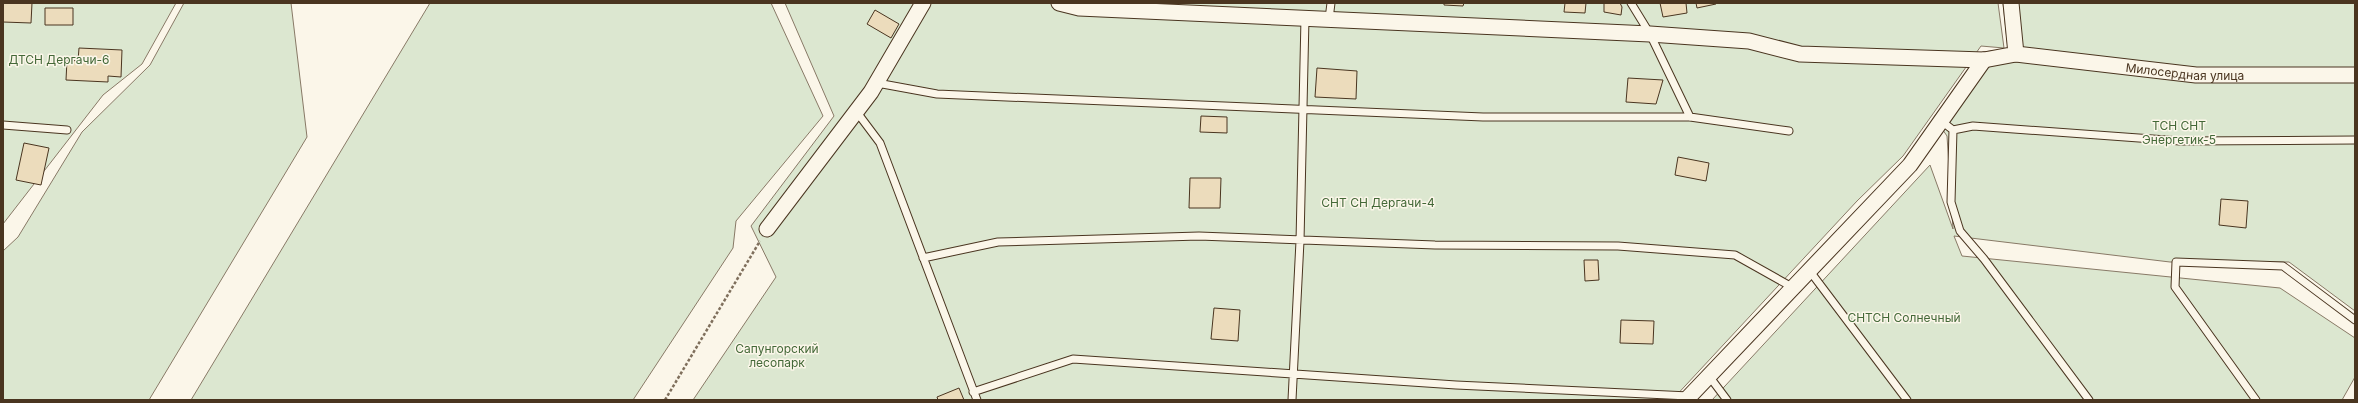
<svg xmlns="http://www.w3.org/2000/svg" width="2358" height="403" font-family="Inter,sans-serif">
<rect width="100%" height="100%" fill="#fbf6e9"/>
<path fill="#dce7d0" stroke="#887966" d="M3 3H176L142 64 103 95 3 224Z
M184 3H291L307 137 149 400H3V251L18 237 82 132 150 65Z
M430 3H771L823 116 736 221 733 248 633 400H191Z
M785 3H1998L2004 48 1981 46 1903 156 1857 201 1672 400H693L776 277 751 226 834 116Z
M2003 3H2355V311L2289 262H2170L1954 236 1962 256 2280 288 2355 338V377L2342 400H1712L1930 165 1953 229 1947 136 1934 117 1983 52 2008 49Z"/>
<path fill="#ecdcbc" stroke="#4a3520" d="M3 3H32L31 23 3 22Z
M1444 3H1464L1463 6 1444 5Z
M1565 3H1586L1585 13 1564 12Z
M1604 3H1620L1622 7 1621 15 1604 12Z
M1660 3H1686L1687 13 1663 17Z
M1696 3H1716V4L1697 8Z
M45 8H73V25H45Z
M875 10 899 24 891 38 867 24Z
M79 48 122 50 121 77 108 76V82L66 80 67 60 78 61Z
M1317 68 1357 71 1356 99 1315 97Z
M1628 78 1663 80 1656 104 1626 102Z
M1201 116 1227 117V133L1200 132Z
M24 143 49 148 41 185 16 180Z
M1678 157 1709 163 1706 181 1675 175Z
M1190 178H1221L1220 208H1189Z
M2221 199 2248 201 2246 228 2219 225Z
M1584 260H1598L1599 280 1585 281Z
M1214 308 1240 310 1238 341 1211 339Z
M1621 320 1654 321 1653 344 1620 343Z
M959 388 964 400H938L937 397Z"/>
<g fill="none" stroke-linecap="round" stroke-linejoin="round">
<g stroke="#4a3520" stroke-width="9">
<path id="lane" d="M1631 3 1650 34 1690 117
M1329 19 1331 3
M877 83 937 94 1483 117H1690L1789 131
M856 111 880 143 977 400
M1940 120 1953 130 1973 126 2180 141 2355 140
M3 125 67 130
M1953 130 1951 202 1960 231 1984 259 2089 400
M923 258 998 242 1199 236 1435 245 1618 246 1735 255 1792 287
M1809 270 1907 400
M1709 376 1727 400
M973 392 1073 359 1456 385 1689 396
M1292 400 1300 241 1305 18
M2256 400 2175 287 2176 262 2283 266 2355 320"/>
</g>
<g stroke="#4a3520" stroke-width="17">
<g id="street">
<path d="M1059 3 1079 8 1650 34 1749 41 1800 54 1984 60 2016 54 2011 3"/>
<path id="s1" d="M2016 54 2196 75H2355"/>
<path d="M767 229 871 92 923 3"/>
<path d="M1686 400 1910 165 1984 60"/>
</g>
</g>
<path stroke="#7f6f5c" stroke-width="2.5" stroke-dasharray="3 2" stroke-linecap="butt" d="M665 400 760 241"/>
<use href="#lane" stroke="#fbf6e9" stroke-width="7"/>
<use href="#street" stroke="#fbf6e9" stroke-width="15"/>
</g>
<g text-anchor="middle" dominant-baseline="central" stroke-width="3" stroke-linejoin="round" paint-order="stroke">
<g font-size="12" fill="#436837" stroke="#fbf6e9">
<text x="59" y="59">ДТСН Дергачи-6</text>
<text x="2179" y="125">ТСН СНТ<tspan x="2179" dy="14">Энергетик-5</tspan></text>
<text x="1378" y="202">СНТ СН Дергачи-4</text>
<text x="1904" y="317">СНТСН Солнечный</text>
<text x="777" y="348">Сапунгорский<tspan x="777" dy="14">лесопарк</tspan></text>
</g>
<g font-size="12" fill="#4a3520" stroke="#fbf6e9">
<text stroke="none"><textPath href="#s1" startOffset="170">Милосердная улица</textPath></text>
</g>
</g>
<rect width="2358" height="403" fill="none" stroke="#4a3520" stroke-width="8"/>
</svg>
